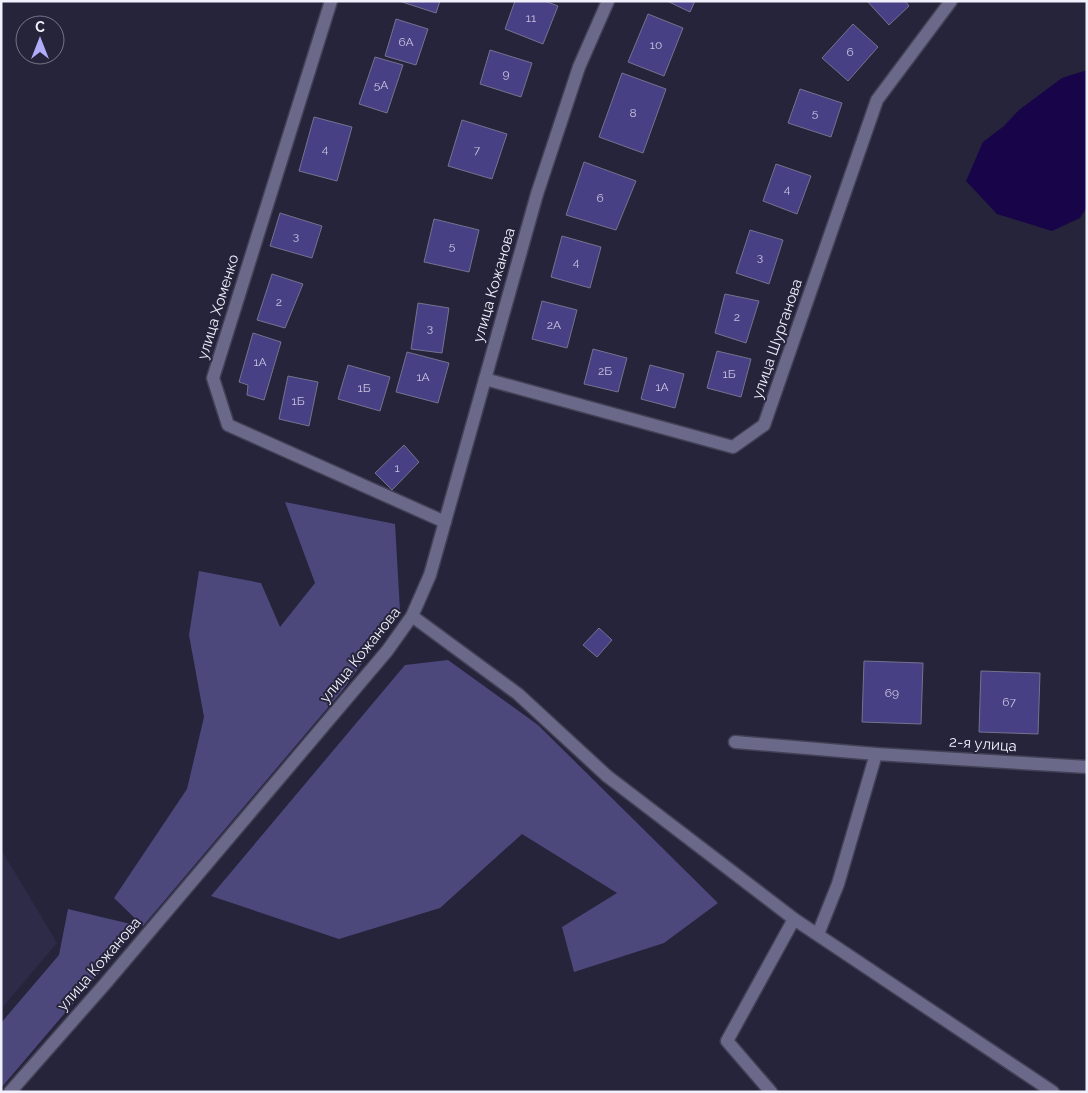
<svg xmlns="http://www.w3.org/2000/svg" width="1088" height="1093" viewBox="0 0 1088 1093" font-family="Raleway,sans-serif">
  <rect width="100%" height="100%" fill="#25243b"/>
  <path fill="#2d2b48" d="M1,849L57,943L1,1009Z"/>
  <g fill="#4c487c">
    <path d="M285,502L395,524L400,611L342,691L143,926L114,898L187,789L204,717L189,635L199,571L261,583L280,627L315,583Z"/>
    <path d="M448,660L538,725L718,903L664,943L574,972L562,927L617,893L522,834L440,908L339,939L211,896L405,665Z"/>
    <path d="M68,909L139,926L1,1088V1023L59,955Z"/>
  </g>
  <path fill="#180448" d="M1087,70V207L1080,218L1052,231L997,214L966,181L983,142L1004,126L1019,110L1062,78Z"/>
  <g fill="#484085" stroke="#73738e">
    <path d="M399,1H440L436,13Z"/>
    <path d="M515,1H545L558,6L543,44L505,29Z"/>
    <path d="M667,1H695L690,12Z"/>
    <path d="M867,1H905L909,6L889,25Z"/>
    <path d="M648,14L683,28L664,76L628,62Z"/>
    <path d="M396,19L428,29L416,65L385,56Z"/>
    <path d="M853,24L878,47L848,81L822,58Z"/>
    <path d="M490,50L532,63L521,97L480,84Z"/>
    <path d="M375,57L403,65L387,113L359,104Z"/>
    <path d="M622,73L666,89L643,153L599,137Z"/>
    <path d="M800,89L842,103L831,137L788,123Z"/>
    <path d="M314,117L352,127L337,181L299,171Z"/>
    <path d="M462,120L507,134L492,179L448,166Z"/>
    <path d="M584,162L636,181L616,230L566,215Z"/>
    <path d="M776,164L811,176L797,214L763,201Z"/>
    <path d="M280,213L322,226L312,258L270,246Z"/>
    <path d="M434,219L479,230L469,272L424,262Z"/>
    <path d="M750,230L783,240L769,284L736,273Z"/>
    <path d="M562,236L601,247L590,288L551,277Z"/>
    <path d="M272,274L303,284L285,328L257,320Z"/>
    <path d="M725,294L759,301L746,343L715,333Z"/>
    <path d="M542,301L577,310L567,348L532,339Z"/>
    <path d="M418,303L449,308L442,353L411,349Z"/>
    <path d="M253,333L281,342L264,400L247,395L248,385L239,382Z"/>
    <path d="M593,349L627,358L618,392L584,384Z"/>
    <path d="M717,351L751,359L741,397L707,388Z"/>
    <path d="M407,352L449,363L438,403L396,392Z"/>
    <path d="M348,365L390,377L380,411L338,399Z"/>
    <path d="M650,365L684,374L675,408L641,399Z"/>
    <path d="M288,376L318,382L309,426L279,419Z"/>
    <path d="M404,445L419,462L392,490L375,473Z"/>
    <path d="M599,628L612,640L597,657L583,645Z"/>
    <path d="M864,661L923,663L921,724L862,722Z"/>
    <path d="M981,671L1040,673L1038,734L979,732Z"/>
  </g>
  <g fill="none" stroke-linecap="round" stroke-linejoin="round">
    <g stroke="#424156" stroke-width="15">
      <g id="minor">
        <path d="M331,1L213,378L228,425L445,522"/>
        <path d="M485,379L733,447L764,425L877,100L951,1"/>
        <path d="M412,616L518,694L607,776L794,919L1053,1092"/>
        <path d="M735,742L876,754L1087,767"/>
        <path d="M818,934L838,884L876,754"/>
        <path d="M10,1092L105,984L387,651L412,616L430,575L537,194L579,67L608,1"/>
        <path d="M771,1092L727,1041L794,919"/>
      </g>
    </g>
    <use href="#minor" stroke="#6a6989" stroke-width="12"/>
  </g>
  <g text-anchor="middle" stroke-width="4" stroke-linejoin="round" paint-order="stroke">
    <g font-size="12" fill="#c7c5df">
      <text x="531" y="22">11</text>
      <text x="406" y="46">6А</text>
      <text x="656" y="49">10</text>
      <text x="850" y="56">6</text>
      <text x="506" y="78">9</text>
      <text x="381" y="89">5А</text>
      <text x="633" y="117">8</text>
      <text x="815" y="117">5</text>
      <text x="325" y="153">4</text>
      <text x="477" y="154">7</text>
      <text x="787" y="193">4</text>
      <text x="600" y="202">6</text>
      <text x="296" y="240">3</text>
      <text x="452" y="250">5</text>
      <text x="760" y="261">3</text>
      <text x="576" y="266">4</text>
      <text x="279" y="306">2</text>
      <text x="737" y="321">2</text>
      <text x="554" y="329">2А</text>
      <text x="430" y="332">3</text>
      <text x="260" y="366">1А</text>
      <text x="605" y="375">2Б</text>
      <text x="729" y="378">1Б</text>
      <text x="423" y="381">1А</text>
      <text x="662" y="391">1А</text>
      <text x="364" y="392">1Б</text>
      <text x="298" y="405">1Б</text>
      <text x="397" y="472">1</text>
      <text x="892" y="697">69</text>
      <text x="1009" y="706">67</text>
    </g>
    <g font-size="15" fill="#f1f1fd" stroke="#25243b">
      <text transform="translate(494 285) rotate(-74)" y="5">улица Кожанова</text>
      <text transform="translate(218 307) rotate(-73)" y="5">улица Хоменко</text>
      <text transform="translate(777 339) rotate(-71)" y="5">улица Шурганова</text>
      <text transform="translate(360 655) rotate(-51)" y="5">улица Кожанова</text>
      <text transform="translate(983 744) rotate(4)" y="5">2-я улица</text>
      <text transform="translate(99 964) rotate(-49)" y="5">улица Кожанова</text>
    </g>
  </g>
  <rect width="1088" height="1093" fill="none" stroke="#f1f1fd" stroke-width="5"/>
  <g transform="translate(40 40)"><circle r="24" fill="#25243b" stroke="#777689"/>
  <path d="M0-4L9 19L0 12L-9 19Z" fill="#b1adfa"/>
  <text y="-8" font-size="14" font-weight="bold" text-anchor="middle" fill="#f1f1fd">С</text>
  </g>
</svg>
